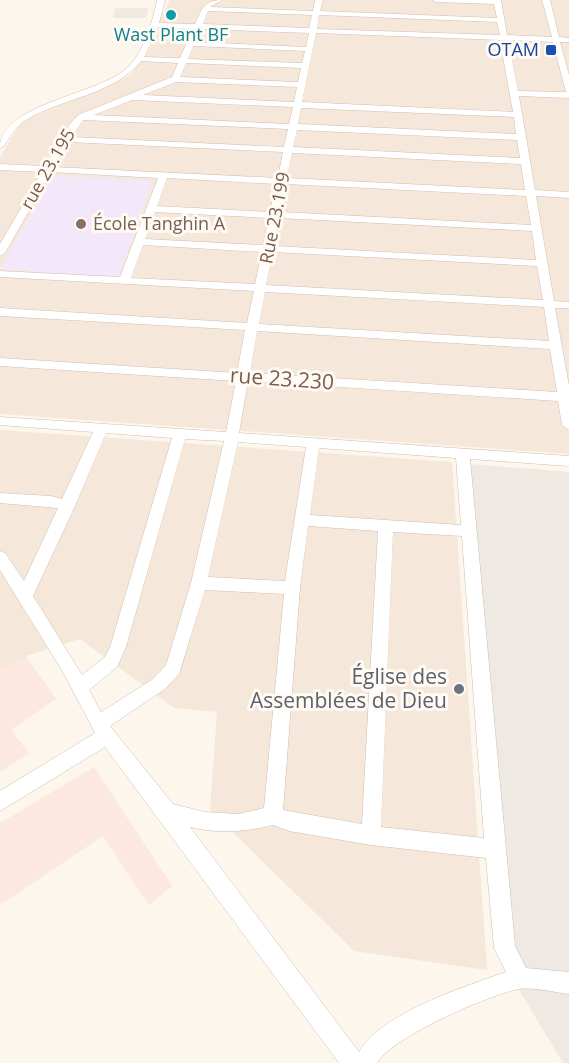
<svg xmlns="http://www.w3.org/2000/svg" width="569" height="1063" viewBox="0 0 569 1063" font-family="'Open Sans',sans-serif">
  <rect width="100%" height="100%" fill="#fdf6ec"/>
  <g fill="#f5e8da">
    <path d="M170,0H569V454L0,414V157L22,121L131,75Z"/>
    <path d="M0,430L452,462L487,970L354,951L210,810L217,712L174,708L80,639L26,656L0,670Z"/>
  </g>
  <g fill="#fde8e0">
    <path d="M26,656L56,699L11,730L29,753L0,772V670Z"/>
    <path d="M94,767L172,886L149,905L103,836L0,905V823Z"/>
  </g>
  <g fill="#efe9e4">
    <path d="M115,8H148L146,18H113Z"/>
    <path d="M469,464L569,472V1063H563L516,985Z"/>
  </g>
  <path fill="#f3e8fa" d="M52,176L153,180L118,278L0,269Z"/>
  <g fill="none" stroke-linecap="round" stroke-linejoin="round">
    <g stroke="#d1beb0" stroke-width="1">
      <path id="minor" d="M157,0H165L159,23L195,24C202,9 204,0 222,0L210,7L313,11L315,0H323L320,11L497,18L494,4L436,2L432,0H501L507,35L552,37L542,0H550L559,37L569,38V42H560L569,75V98L519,96L535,190L569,192V198L536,196L554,301L569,302V308H555L569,386V430L562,425L558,401L248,381L239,433L569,456V466L470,459L515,946L526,968L569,972V994C554,992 533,987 519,989C488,995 392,1037 377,1063H339L105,747L0,811V791L95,733L63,672L0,570V551L5,553L24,581L58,508L0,503V493L51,496L62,499L93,432L0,425V417L226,432L236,381L0,366V358L237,373L245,330L0,316V308L247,323L254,291L0,277V271L120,277L158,178L51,172L5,253L0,256V244L42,172L0,170V164L45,166L70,124L78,115L172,77L178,63L141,61C113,96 60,98 24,121C16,126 9,139 3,147L0,148C0,103 100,95 128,67C145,50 152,23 157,0ZM208,11L312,15L309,28L203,24ZM319,15L497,22L500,35L317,29ZM158,27L193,29L180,58L144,57ZM201,29L309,33L306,47L195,42ZM316,33L500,40L513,112L302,102ZM508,40L553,42L566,92L518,91ZM193,46L305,51L302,63L188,59ZM186,63L301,68L298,82L180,77ZM176,82L297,87L294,102L143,95ZM132,100L293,107L289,124L94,115ZM301,108L514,117L516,134L298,124ZM83,120L288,129L284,147L71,137ZM297,130L517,140L520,158L293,147ZM68,142L283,152L278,178L54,167ZM292,153L521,164L525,190L287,178ZM167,178L276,184L270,212L157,206ZM286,184L526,196L531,225L281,212ZM155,212L269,218L263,245L145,239ZM279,218L532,231L536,260L274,246ZM143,245L262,252L255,284L131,278ZM273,252L537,266L543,300L266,285ZM265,292L544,307L549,341L259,324ZM257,331L550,349L557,392L250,373ZM106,433L172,438L110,647L105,657L82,675L33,596L75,506ZM185,439L224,441L191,583L166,665L153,679L101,712L89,690L117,667L126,647ZM238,442L306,447L285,581L208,577ZM319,448L456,458L461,525L310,515ZM308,526L378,531L362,824L283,810L300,588ZM393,532L462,536L484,838L381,827ZM205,590L284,594L264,808L239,814L205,812L173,804L110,726L165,689L179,674ZM273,825L289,831L371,845L486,858L494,948L506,972C466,986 379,1014 359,1052L190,827C220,834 243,832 273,825Z"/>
    </g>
    <use href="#minor" fill="#fff" fill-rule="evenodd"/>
  </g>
  <circle fill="#0f9aa8" stroke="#fffaf3" stroke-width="2" cx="171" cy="15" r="6"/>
  <rect fill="#1a4fb4" stroke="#fffaf3" stroke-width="2" x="545" y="44" width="12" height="12" rx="3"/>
  <circle fill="#8d6e63" stroke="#fffaf3" stroke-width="2" cx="81" cy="224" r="6"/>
  <circle fill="#6b7280" stroke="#fffaf3" stroke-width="2" cx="459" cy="689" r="6"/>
  <g text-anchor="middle" stroke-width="6" stroke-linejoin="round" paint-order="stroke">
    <g font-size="18" fill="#0d838f" stroke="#fffaf3">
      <text x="171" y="41">Wast Plant BF</text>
    </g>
    <g font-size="18" fill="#164399" stroke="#fffaf3" text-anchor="end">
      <text x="539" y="56">OTAM</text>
    </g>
    <g font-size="18" fill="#7a5c4d" stroke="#fffaf3">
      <text transform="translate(48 169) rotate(-60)" y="6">rue 23.195</text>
      <text transform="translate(275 218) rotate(-79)" y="6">Rue 23.199</text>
    </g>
    <g font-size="18" fill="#785e54" stroke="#fffaf3" text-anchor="start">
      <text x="93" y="230">École Tanghin A</text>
    </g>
    <g font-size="21" fill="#7a5c4d" stroke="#fffaf3">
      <text transform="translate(282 379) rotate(4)" y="7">rue 23.230</text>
    </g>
    <g font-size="21" fill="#5b616d" stroke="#fffaf3" text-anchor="end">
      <text x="447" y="684">Église des<tspan x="447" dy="24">Assemblées de Dieu</tspan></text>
    </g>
  </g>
</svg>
